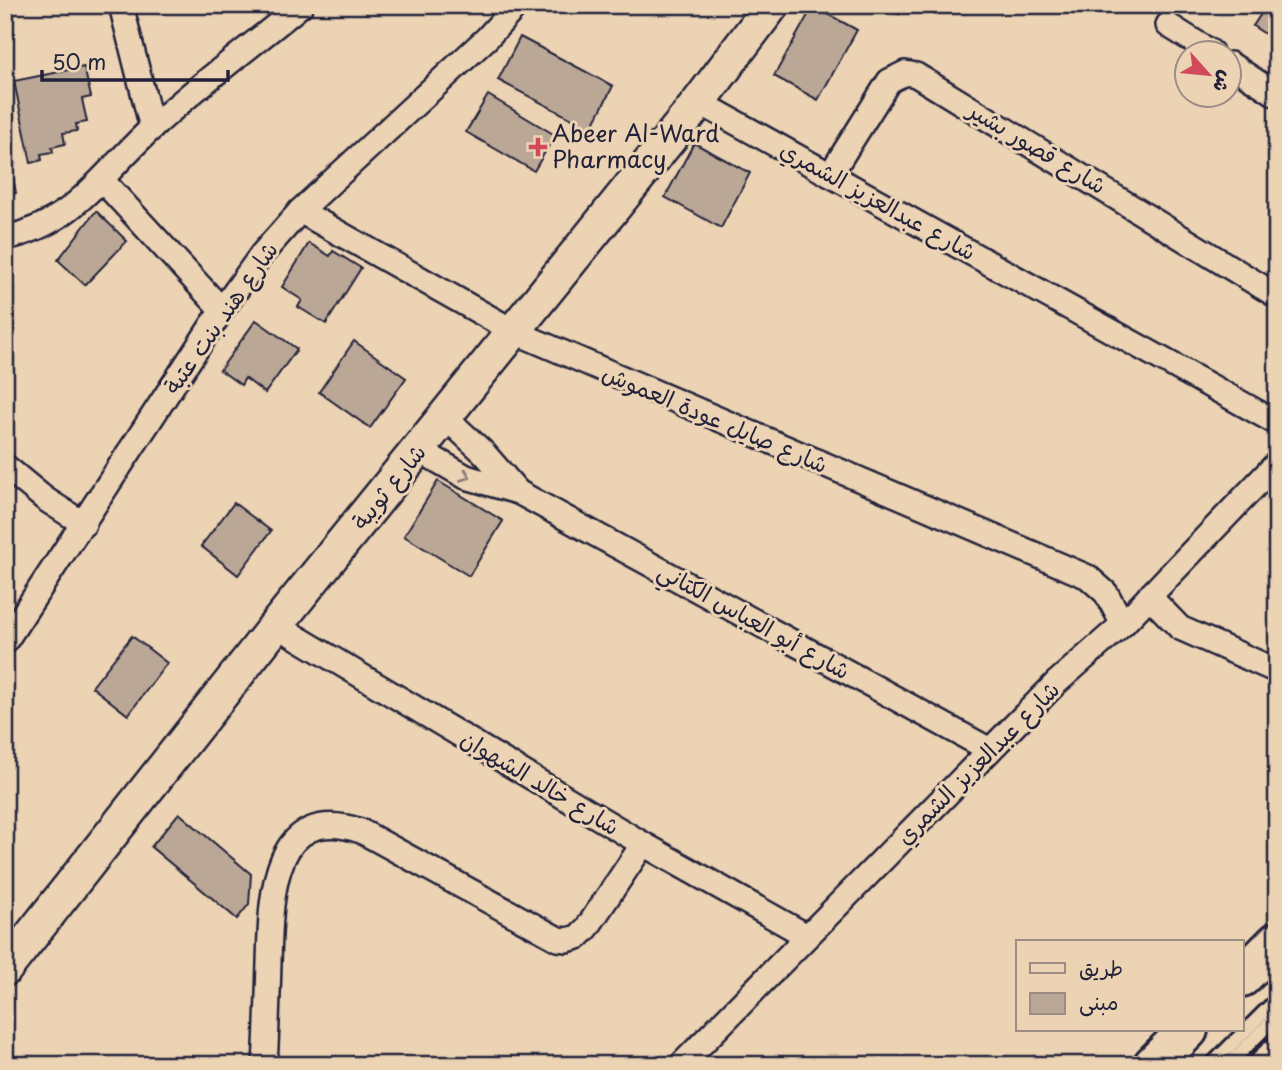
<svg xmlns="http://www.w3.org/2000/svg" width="1282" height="1070" viewBox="0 0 1282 1070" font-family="'Playpen Sans','Playpen Sans Arabic',sans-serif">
  <rect width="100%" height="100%" fill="#ecd3b4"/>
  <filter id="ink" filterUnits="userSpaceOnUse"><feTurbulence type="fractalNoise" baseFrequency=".0143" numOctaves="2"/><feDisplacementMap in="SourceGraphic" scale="14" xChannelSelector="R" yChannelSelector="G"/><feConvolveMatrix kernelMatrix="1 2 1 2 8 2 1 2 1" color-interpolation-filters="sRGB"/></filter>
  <g filter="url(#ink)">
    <g fill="#baa796" stroke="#22223b" stroke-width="2">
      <path d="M887,5H906L899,14Z"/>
      <path d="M1267,5H1277V42L1253,26Z"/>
      <path d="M813,6L857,30L818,100L774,76Z"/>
      <path d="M520,37L613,86L591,129L498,80Z"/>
      <path d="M84,67L91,97L82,99L87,122L76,124L77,131L63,133L65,144L52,147L53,152L41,154L42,160L31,163L14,81Z"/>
      <path d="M488,95L555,135L534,171L466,132Z"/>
      <path d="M9,134L15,165L5,167V135Z"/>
      <path d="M694,143L750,173L721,228L665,197Z"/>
      <path d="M11,166L16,193L5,196V167Z"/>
      <path d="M96,211L127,241L85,285L58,260Z"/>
      <path d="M309,243L330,256L333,251L361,268L326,324L298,307L302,300L282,287Z"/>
      <path d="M256,320L297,349L265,393L245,378L241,385L220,370Z"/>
      <path d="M354,341L406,378L370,428L319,392Z"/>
      <path d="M438,481L503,521L469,576L404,536Z"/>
      <path d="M234,503L271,531L238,575L201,546Z"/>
      <path d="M132,636L167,663L128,715L92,687Z"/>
      <path d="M179,813L251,874L249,904L237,919L151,847Z"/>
    </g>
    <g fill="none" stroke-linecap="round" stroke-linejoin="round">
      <g stroke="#22223b" stroke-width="18">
        <g id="lane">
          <path d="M1211,1065L1277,999"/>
          <path d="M1228,1065L1277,1016"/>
        </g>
      </g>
      <g stroke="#22223b" stroke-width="28">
        <g id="street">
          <path d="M121,5L152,128"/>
          <path d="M1168,25L1211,52"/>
          <path d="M1230,64L1277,95"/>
          <path d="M699,102L1277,423"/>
          <path d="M830,175L889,81L905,73L916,75L1277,296"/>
          <path d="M102,180L222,310"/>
          <path d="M300,211L515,332L1088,577L1106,593L1123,624"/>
          <path d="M5,238C76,223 102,173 152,128C199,84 252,46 301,5"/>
          <path d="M445,417L484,453L518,492"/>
          <path d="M419,450L466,477L518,492L990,750"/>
          <path d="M5,466L45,499L84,524"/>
          <path d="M1149,596L1180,628L1277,671"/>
          <path d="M276,625L643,844L807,936"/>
          <path d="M5,642L222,310L262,254L300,211L487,38L517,5"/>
          <path d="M265,1065C267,1031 268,997 269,963C271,903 269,801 361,831L558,939L567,940L578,937L587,928L643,844"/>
          <path d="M681,1065L1056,683L1123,624L1277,463"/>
        </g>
      </g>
      <g stroke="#22223b" stroke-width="38">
        <path id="secondary" d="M5,969L276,625L699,102L772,5"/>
      </g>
      <g stroke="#22223b" stroke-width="44">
        <g id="highway">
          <path d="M1242,977L1277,942"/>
          <path d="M1153,1065L1188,1030"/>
          <path d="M1270,1065L1277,1058"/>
        </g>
      </g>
      <use href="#lane" stroke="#ecd3b4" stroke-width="12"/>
      <use href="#street" stroke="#ecd3b4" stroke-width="23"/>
      <use href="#secondary" stroke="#ecd3b4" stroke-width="33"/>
      <use href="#highway" stroke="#ecd3b4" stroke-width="38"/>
    </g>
    <defs><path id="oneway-chevron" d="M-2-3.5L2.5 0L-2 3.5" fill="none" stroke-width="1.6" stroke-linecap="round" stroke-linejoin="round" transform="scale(1.75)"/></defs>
    <use stroke="#877a78" href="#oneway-chevron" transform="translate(466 476) rotate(23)"/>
  </g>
  <path fill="#d1495b" stroke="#ecd3b4" stroke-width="2.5" d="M534.5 136.5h7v7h7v7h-7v7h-7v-7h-7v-7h7z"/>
  <g text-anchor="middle" stroke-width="6" stroke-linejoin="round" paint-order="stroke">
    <g font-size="23" fill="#22223b" stroke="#ecd3b4" text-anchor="start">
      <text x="552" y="142">Abeer Al-Ward<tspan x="552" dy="26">Pharmacy</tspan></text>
    </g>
    <g font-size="23" fill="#22223b" stroke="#ecd3b4">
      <text transform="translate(1037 148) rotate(31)" y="8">شارع قصور بشير</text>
      <text transform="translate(878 201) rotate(29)" y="8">شارع عبدالعزيز الشمري</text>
      <text transform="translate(221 318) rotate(-55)" y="8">شارع هند بنت عتبة</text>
      <text transform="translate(715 419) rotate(23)" y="8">شارع صايل عودة العموش</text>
      <text transform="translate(389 487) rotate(-51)" y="8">شارع ثويبة</text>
      <text transform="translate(754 621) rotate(29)" y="8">شارع أبو العباس الكتاني</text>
      <text transform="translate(978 763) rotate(-45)" y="8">شارع عبدالعزيز الشمري</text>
      <text transform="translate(540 783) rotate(31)" y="8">شارع خالد الشهوان</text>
    </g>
  </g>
  <rect width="1282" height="1070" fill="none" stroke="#ecd3b4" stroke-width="28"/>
  <rect x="14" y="14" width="1254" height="1042" fill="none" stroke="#22223b" stroke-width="2.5" filter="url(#ink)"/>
  <rect x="1016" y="940" width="228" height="91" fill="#ecd3b4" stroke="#9b8c84" stroke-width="2"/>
  <rect x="1030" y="963" width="35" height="10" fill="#ecd3b4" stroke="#9b8c84" stroke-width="2"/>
  <text x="1079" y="976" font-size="21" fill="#22223b">طريق</text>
  <rect x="1030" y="993" width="35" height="21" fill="#baa796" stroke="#9b8c84" stroke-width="2"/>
  <text x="1079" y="1010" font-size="21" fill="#22223b">مبنى</text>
  <g transform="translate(1208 74) rotate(117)"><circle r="33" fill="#ecd3b4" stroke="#9b8c84" stroke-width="2"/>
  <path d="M0-5L12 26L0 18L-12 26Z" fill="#d1495b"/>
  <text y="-10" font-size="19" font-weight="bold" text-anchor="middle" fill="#22223b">ش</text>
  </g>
  <path d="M42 70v10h186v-10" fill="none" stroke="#22223b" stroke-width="3.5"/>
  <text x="52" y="70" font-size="21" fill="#22223b" stroke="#ecd3b4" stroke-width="5" paint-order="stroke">50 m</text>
</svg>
